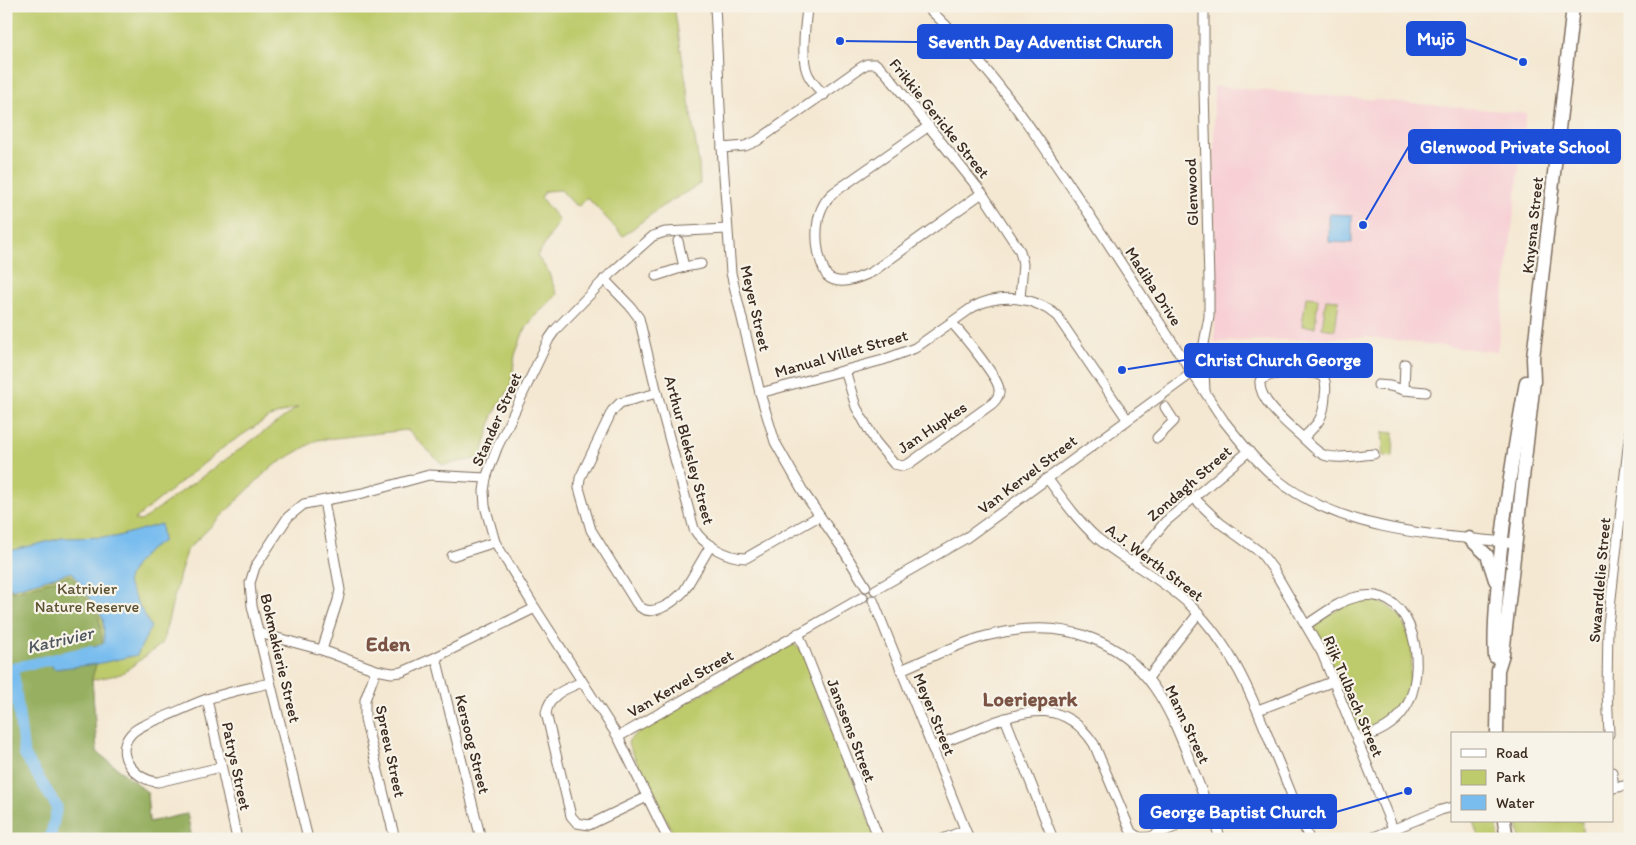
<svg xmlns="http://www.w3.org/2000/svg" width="1636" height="845" viewBox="0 0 1636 845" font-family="Itim,sans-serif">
  <rect width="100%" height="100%" fill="#f7f3e8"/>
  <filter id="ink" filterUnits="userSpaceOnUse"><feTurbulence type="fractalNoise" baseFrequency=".02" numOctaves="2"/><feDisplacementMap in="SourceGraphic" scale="10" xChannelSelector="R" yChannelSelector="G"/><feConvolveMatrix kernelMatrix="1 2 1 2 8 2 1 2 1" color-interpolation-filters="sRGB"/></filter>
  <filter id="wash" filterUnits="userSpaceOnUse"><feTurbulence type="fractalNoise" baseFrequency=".0096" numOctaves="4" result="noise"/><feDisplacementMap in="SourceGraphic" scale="20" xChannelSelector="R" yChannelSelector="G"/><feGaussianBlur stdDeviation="1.12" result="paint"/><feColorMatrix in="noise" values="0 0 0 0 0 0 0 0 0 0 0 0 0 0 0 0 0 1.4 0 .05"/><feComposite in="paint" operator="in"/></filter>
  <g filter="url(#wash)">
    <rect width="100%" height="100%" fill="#f4e8d2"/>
    <path fill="#f7cfd4" d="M1214,86L1526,113L1497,352L1366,337L1215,342Z"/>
    <g fill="#becb6c" stroke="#7c7a45" fill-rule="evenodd">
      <path d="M6,6H674L699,164L700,184L661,207L623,236L587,197L580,206L574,204L561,190L545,191L541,198L559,220C551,232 546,245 537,256L548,271L557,295L533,318L523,333L515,355L511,386L493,415L481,458L443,465L407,430L317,440L270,468L186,551L162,644L121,674L92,680L97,752L147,792L149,822L187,814L192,839H6ZM298,407L141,521L134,520L224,447L268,418Z"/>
      <path d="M1306,297L1318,298L1315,327L1302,326Z"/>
      <path d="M1326,299L1339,300L1335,330L1322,328Z"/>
      <path d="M1383,432L1394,433L1393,457L1382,456Z"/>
      <path d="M1372,599L1385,604L1400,616L1412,642V657L1408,692L1402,708L1391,721L1366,733H1362L1356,728L1329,659L1315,631V627L1321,620L1350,602Z"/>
      <path d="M790,644H793L801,649L876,839H676L628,744L629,740L641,729Z"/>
      <path d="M1473,821H1496L1499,839H1479Z"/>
      <path d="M1517,821H1582L1584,839H1520Z"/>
    </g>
    <path fill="#96af60" stroke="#686c3f" d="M71,575L99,617L102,642L92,679L97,752L147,792L149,822L187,814L192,839H6V588L14,592Z"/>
    <g fill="#79bdef" stroke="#5a7486">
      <path d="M1329,214L1352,215V243L1329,242Z"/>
      <path d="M161,524L163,541C146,551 132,564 127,583L151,627L137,655L97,664L54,669L46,658L72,656L104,643L103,619L72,572L13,589L6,586V552L62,538L115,537Z"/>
    </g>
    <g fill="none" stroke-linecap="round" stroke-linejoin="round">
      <path stroke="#79bdef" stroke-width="11" d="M50,839L57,807L24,754L13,668L90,651"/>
    </g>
  </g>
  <g filter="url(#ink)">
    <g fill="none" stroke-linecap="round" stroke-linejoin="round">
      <g stroke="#7c6c5d" stroke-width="11">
        <g id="minor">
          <path d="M715,6L722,148L731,273L760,393L775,442L804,493L842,548L866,587"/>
          <path d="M926,6C989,64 1036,134 1083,205C1130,276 1176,349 1224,421C1243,445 1262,469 1287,487C1354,533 1438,535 1515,543"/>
          <path d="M807,9C805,25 801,57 807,72C810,81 818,88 824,95"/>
          <path d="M929,126L833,193C811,212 814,252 827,276C839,287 859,278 872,272L982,193"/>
          <path d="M722,148L745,146L757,141L860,68L867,64H876L886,73L982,193L1020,251L1023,264L1020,298"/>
          <path d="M678,241L684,267"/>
          <path d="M656,276L684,267L701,264"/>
          <path d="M604,279L630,306L639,318L657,393L694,529C703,545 728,558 746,558L819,516"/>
          <path d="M1203,352L1205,391"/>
          <path d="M845,370L856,407L875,441L894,464L903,466L910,463L993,403C997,399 1000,395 999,389C998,377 962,334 952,323"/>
          <path d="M1378,385L1390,386L1404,390L1405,364"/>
          <path d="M1404,390L1426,392"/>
          <path d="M657,393L620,403L612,411L580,478L579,488L591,530L637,604C650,620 673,603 684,591L711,545"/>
          <path d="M760,393L883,360L915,348L973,307C1000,293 1034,296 1057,316L1127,419"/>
          <path d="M1157,438L1174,421L1165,407"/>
          <path d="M1303,438C1318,424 1324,418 1325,396C1326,390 1327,383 1323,377C1312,369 1269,371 1260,381C1258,401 1289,425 1303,438C1309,443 1316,452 1324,455C1336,460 1360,455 1374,454"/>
          <path d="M1047,478C1062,498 1077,520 1096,537C1126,562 1163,579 1191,606C1232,646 1252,695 1272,747C1285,777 1297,808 1309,839"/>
          <path d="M1193,497L1220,523L1260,552L1273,569L1322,653L1393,829"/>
          <path d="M452,556L495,542"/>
          <path d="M1132,563L1165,522L1249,451"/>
          <path d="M875,590L966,538L1192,373L1203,349L1209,317V282L1204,90V6"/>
          <path d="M873,600L969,839"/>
          <path d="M1306,625C1322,615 1339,601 1357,597C1417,583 1429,674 1404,710C1393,727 1375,733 1357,741"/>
          <path d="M259,633L322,650L376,670L392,673L402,672L436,657L535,608"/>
          <path d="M798,633L879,839"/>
          <path d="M322,650L338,600L340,590L324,501"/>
          <path d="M436,657L481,839"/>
          <path d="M376,670L365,700V719L395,839"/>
          <path d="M901,670C929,658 957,644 986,636C1021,627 1057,625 1091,638C1148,659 1169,707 1190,761C1200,787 1210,813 1221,839"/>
          <path d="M1148,678L1198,614"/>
          <path d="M582,682C566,689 550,693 546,713L571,816L577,823L589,825L647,797"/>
          <path d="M207,699L237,839"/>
          <path d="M1258,710L1334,681"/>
          <path d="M1005,718L1053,839"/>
          <path d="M1609,734L1607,690L1608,625L1630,430"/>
          <path d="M618,737L863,597"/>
          <path d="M932,747C950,740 968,733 986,725C1029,708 1065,700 1094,744L1131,832C1137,838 1142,838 1150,837L1210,813"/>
          <path d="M221,767L158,782C137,781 112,755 131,734C138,726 154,721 164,717C179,711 193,704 207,699C227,692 249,688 270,683"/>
          <path d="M1612,772L1614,788"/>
          <path d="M1612,788L1630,785"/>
          <path d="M308,839L252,606L250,583L255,567L288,517L304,504L363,493L429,475L486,478"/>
          <path d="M668,839L618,737L535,608L495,542L485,506L484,491L486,478L497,448L549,339L556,329L610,274L653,236L665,232L727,229"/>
          <path d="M943,839L965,830"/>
          <path d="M1369,839L1441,810L1452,807"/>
        </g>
      </g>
      <g stroke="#7c6c5d" stroke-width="15">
        <g id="highway">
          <path d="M1469,538L1487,555L1495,580"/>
          <path d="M1495,657C1493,632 1496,606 1498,580C1503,514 1514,448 1526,382"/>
          <path d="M1497,734L1498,670L1503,654L1534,381L1533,358L1573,6"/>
          <path d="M1504,821L1507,839"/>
        </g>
      </g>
      <use href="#minor" stroke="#fff" stroke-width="9"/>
      <use href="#highway" stroke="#fff" stroke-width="12"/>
    </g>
  </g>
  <g text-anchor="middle" stroke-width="4.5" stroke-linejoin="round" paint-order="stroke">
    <g font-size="16" fill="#3b2a1e" stroke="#f7f3e8">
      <text transform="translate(940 118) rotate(51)" y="6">Frikkie Gericke Street</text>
      <text transform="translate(1191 192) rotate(-92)" y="6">Glenwood</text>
      <text transform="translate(1532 225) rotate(-84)" y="6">Knysna Street</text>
      <text transform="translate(1154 286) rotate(57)" y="6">Madiba Drive</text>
      <text transform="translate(756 308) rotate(77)" y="6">Meyer Street</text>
      <text transform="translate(841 353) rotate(-16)" y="6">Manual Villet Street</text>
      <text transform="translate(496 419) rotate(-66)" y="6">Stander Street</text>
      <text transform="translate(932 427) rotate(-34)" y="6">Jan Hupkes</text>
      <text transform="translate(690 450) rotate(75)" y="6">Arthur Bleksley Street</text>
      <text transform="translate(1027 474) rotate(-37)" y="6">Van Kervel Street</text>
      <text transform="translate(1189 483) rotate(-41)" y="6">Zondagh Street</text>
      <text transform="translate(1155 562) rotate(37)" y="6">A.J. Werth Street</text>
      <text transform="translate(1599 580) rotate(-85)" y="6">Swaardlelie Street</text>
      <text transform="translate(281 658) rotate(77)" y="6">Bokmakierie Street</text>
      <text transform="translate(680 683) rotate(-30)" y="6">Van Kervel Street</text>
      <text transform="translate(1354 696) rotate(67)" y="6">Rijk Tulbach Street</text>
      <text transform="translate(935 714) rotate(68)" y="6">Meyer Street</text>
      <text transform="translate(1188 724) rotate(65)" y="6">Mann Street</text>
      <text transform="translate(852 730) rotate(69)" y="6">Janssens Street</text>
      <text transform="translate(473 744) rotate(76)" y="6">Kersoog Street</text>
      <text transform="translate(391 751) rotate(78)" y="6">Spreeu Street</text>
      <text transform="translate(237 766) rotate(78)" y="6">Patrys Street</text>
    </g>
    <g font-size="16" fill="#5c5232" stroke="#f7f3e8">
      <text x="87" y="594">Katrivier<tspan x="87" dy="18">Nature Reserve</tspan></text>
    </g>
    <g font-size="18" font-style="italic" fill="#4e565d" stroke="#f7f3e8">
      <text transform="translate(60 640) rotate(-13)" y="6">Katrivier</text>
    </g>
    <g font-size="21" font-weight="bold" fill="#7a5344" stroke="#f7f3e8">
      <text x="388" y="651">Eden</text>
      <text x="1030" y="706">Loeriepark</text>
    </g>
  </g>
  <path fill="none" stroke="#1d4ed8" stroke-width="2" d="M1523 62L1465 39M840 41L918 42M1363 225L1409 146M1122 370L1185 360M1408 791L1336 812"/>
  <g fill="#1d4ed8" stroke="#f7f3e8" stroke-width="2">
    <circle cx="1523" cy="62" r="5"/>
    <circle cx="840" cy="41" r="5"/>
    <circle cx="1363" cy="225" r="5"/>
    <circle cx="1122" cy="370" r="5"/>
    <circle cx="1408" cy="791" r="5"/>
  </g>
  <g fill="#1d4ed8" stroke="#1d4ed8" stroke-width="2">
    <rect x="1407" y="22" width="58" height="33" rx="5"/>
    <rect x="918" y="25" width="254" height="33" rx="5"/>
    <rect x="1409" y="130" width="211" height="33" rx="5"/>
    <rect x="1185" y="344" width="187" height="33" rx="5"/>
    <rect x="1140" y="795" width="196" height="33" rx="5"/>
  </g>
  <g font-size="18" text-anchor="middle" font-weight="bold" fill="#fff">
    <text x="1436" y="45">Mujō</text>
    <text x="1045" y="48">Seventh Day Adventist Church</text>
    <text x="1515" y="153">Glenwood Private School</text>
    <text x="1278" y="366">Christ Church George</text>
    <text x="1238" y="818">George Baptist Church</text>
  </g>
  <rect width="1636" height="845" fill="none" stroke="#f7f3e8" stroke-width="25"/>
  <rect x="1451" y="732" width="162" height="90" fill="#f7f3e8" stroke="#aca397"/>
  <rect x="1461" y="749" width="25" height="8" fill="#ffffff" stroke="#aca397"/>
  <text x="1496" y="758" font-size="15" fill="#3b2a1e">Road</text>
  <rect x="1461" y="770" width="25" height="15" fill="#becb6c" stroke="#aca397"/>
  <text x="1496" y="782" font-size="15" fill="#3b2a1e">Park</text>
  <rect x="1461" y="795" width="25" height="15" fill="#79bdef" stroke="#aca397"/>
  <text x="1496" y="808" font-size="15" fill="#3b2a1e">Water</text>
</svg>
